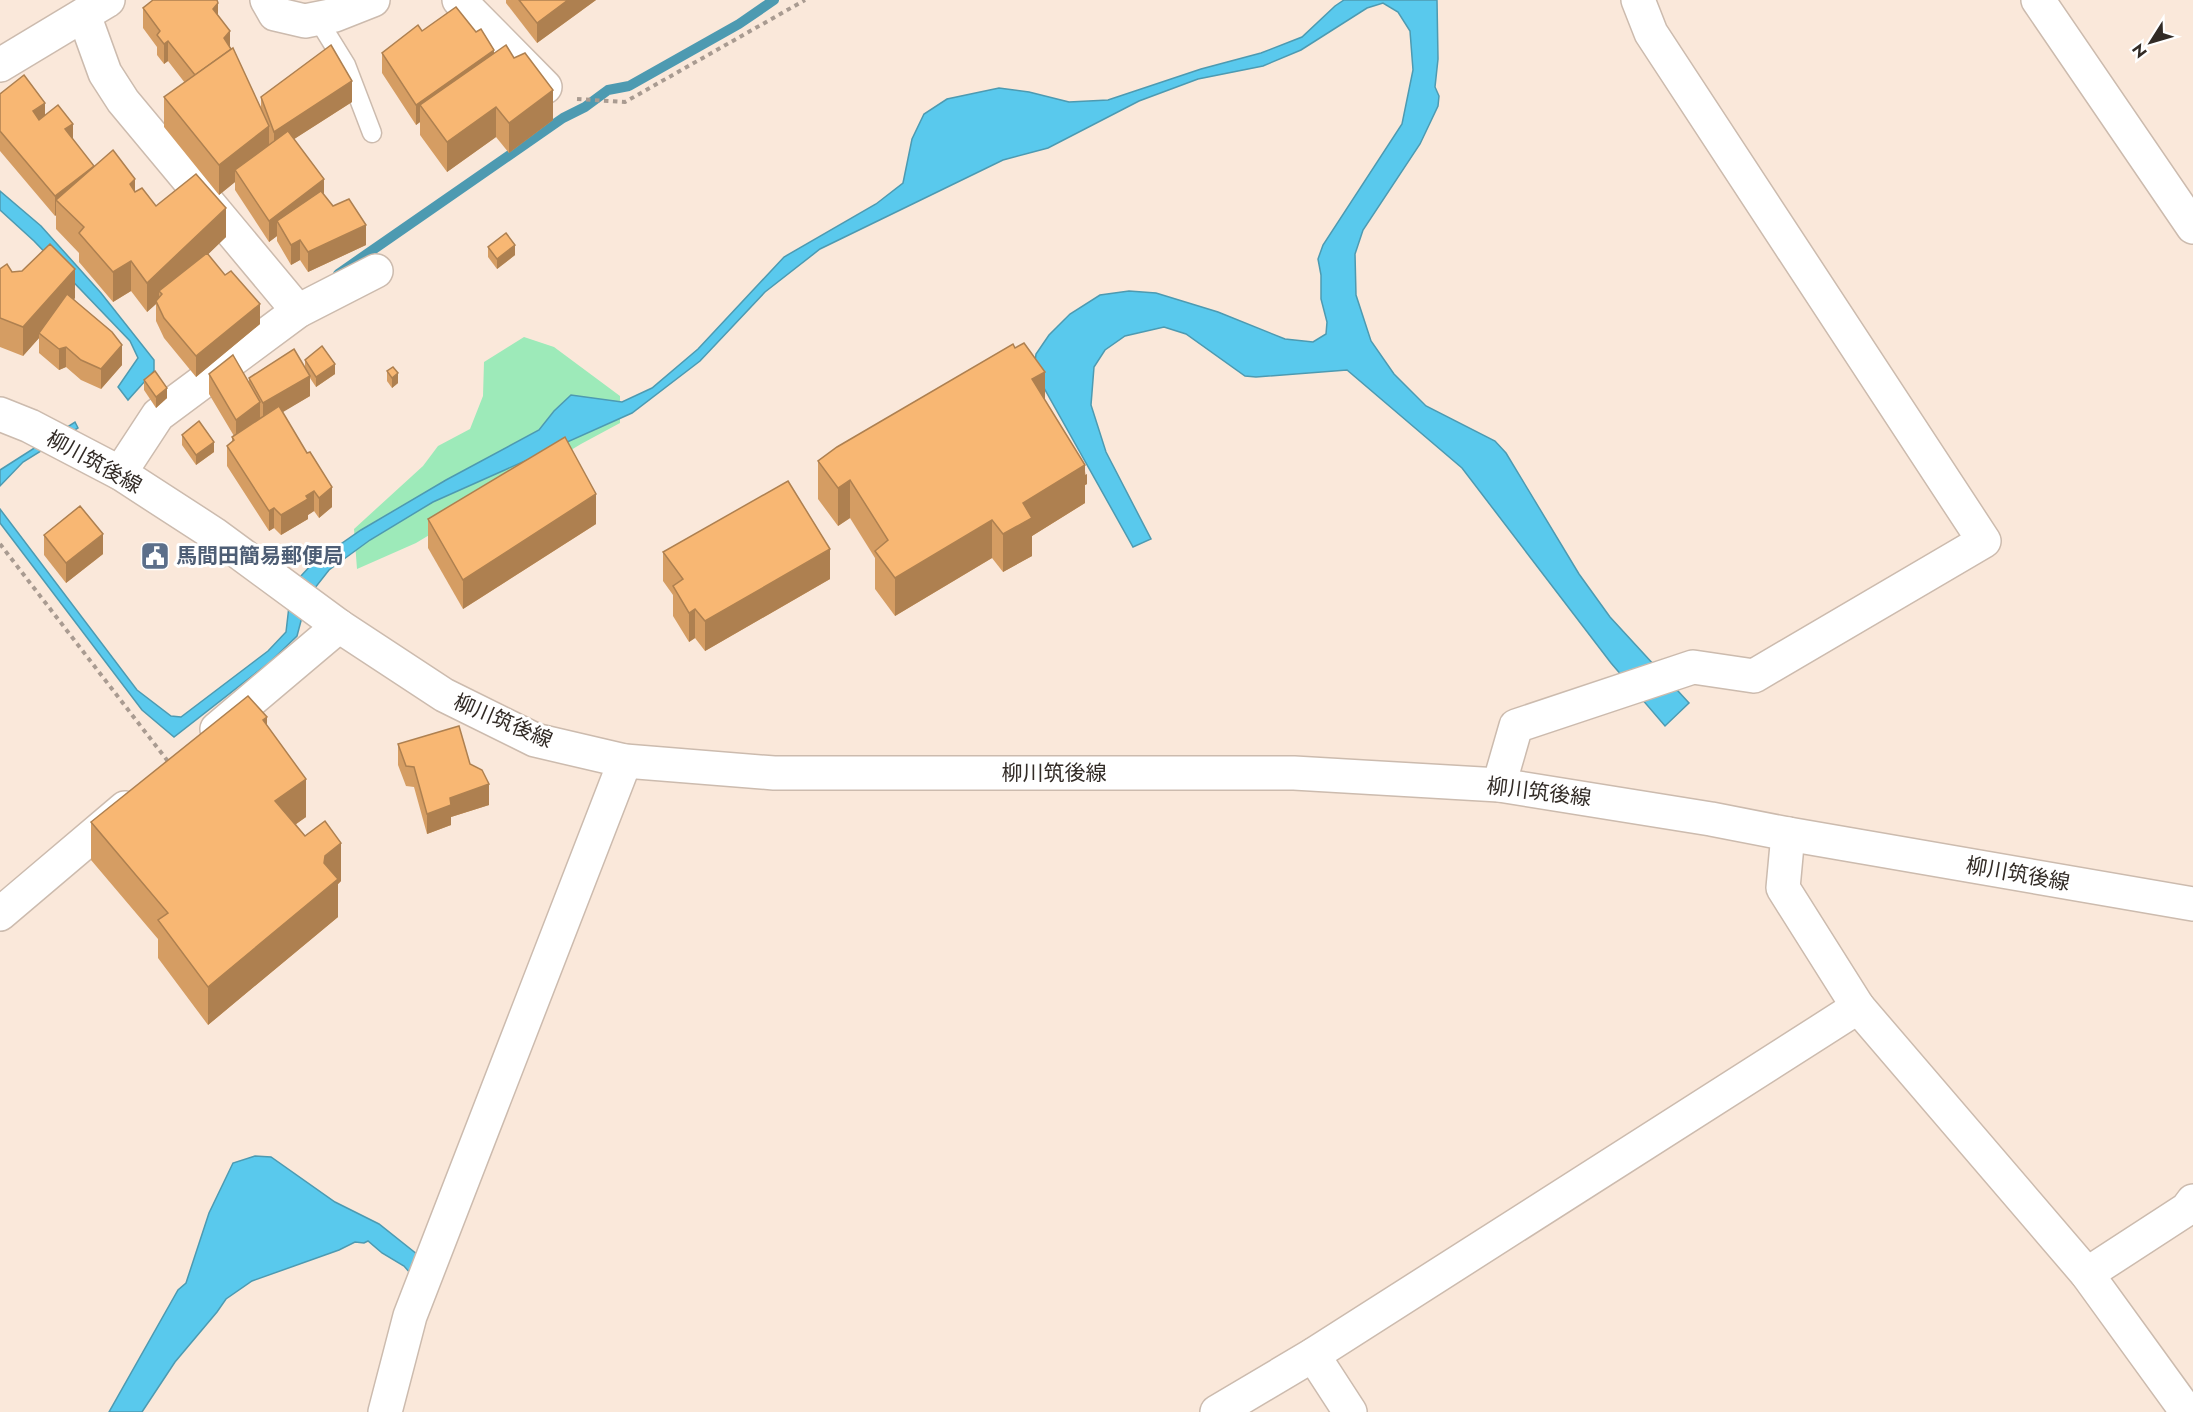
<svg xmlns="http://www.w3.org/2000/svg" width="2193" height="1412" viewBox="0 0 2193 1412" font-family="Jost,'Noto Sans JP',sans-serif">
  <rect width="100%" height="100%" fill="#fae8da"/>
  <path fill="#9deab9" d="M524,337L554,347L620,396V423L581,444L416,543L357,569L354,529L423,466L438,446L470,429L483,396L484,362Z"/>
  <g fill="#59c9ed" stroke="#4d9ab1" stroke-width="1.5">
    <path d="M1344,0H1437L1438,59L1435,87L1439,96L1438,106L1420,144L1363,230L1355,254L1356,295L1371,341L1394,374L1426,406L1495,441L1506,453L1579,574L1610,617L1689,703L1665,726L1611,663L1462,468L1347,370L1256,377L1245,376L1186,334L1164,327L1125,336L1105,350L1094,367L1091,405L1106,452L1151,539L1133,547L1034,370L1036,354L1049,335L1070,314L1100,295L1129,291L1156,293L1218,312L1285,339L1313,342L1326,334L1327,322L1321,299V275L1318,259L1323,245L1402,124L1413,70L1410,31L1398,12L1383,3L1367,8L1301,50L1263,66L1198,79L1139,101L1048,148L1003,160L820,249L765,292L700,361L632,413L433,502L370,540L329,570L307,598L297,636L270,662L174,737L142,710L0,523V509L137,690L171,716L181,717L268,651L286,632L289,606L287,591L312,564L361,530L446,480L539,430L554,411L571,395L622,402L652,388L698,349L784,257L876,204L903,183L912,139L924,114L947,99L999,88L1029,92L1069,102L1108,100L1201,69L1261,53L1302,37L1335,6Z"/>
    <path d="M0,191L41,226L101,293L154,360V371L128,400L118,387L138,358L130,341L34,241L0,210Z"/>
    <path d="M75,422L78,428L23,462L0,486V470Z"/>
    <path d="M255,1156L271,1157L335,1202L379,1224L418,1255L411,1274L404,1266L382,1253L368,1241L364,1243L355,1242L339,1250L252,1281L226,1299L217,1312L175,1362L142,1412H109L178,1290L186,1283L209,1213L233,1163Z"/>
  </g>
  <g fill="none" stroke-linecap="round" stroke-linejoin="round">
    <path stroke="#4d9ab1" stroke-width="10" d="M338,274L563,118L585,107L608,90L629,86L739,24L774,0"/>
    <g stroke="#ccbbae" stroke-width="21">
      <path id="lane" d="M317,18L346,65L372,133"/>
    </g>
    <g stroke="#ccbbae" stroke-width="36">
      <g id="street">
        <path d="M267,0L275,14L305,21L335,15L373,0"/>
        <path d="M459,0L545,87"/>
        <path d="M2038,0L2193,227"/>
        <path d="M84,15L105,73L123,101L298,311"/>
        <path d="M0,65L108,0"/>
        <path d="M120,473L158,415L298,311L376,271"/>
        <path d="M217,729L339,626"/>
        <path d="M1499,785L1516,726L1693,667L1754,676L1984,541L1651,33L1638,0"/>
        <path d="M1788,834L1783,888L1858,1007L2087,1274L2187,1412"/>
        <path d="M0,914L125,808"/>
        <path d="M2087,1274L2187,1209L2193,1201"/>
        <path d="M1313,1355L1350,1412"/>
        <path d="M385,1412L410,1316L625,761"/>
        <path d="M1217,1412L1313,1355L1858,1007"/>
      </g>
    </g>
    <g stroke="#ccbbae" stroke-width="36">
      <path id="secondary" d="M0,414L30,426L120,473L214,534L339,626L444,695L535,740L625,761L774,773H1294L1499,785L1711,819L1788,834L2193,904"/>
    </g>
    <g stroke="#a99b91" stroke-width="4" stroke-dasharray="4.5 4.5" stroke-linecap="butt">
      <path d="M577,99L625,102L805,0"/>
      <path d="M0,544L170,764"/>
    </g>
    <use href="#lane" stroke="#fff" stroke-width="18"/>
    <use href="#street" stroke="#fff" stroke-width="33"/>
    <use href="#secondary" stroke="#fff" stroke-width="33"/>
  </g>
  <g fill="#d59d63">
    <path d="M506,0H596L537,43L506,3Z"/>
    <path d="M143,8L218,16L230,47L261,108V97L352,102L294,139L324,195L366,245L308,272L300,260L291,265L277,241V236L269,242L235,190V182L219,195L164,127V97L185,83L168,61L164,64L157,55V47L143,28Z"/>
    <path d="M422,31L494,53L553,120L509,153L496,137L447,172L420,135V122L416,125L382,73V53Z"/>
    <path d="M0,94L45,115L73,139L94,167L135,192L156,206L226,237L208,254L260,324L196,377L164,338L156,321V304L147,312L131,291L113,302L79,262V253L56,229V215L55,216L0,151Z"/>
    <path d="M488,247L515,255L497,269L488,257Z"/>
    <path d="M0,269L12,272L75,298L74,299L122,365L101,389L81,380L66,367L59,370L39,353V338L23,356L0,347Z"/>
    <path d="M305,360L335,374L316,387L310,378V396L282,412L332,507L319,518L314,511L308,515V519L281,535L274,528L269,531L227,466V446L232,442V437L234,436L209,394V374L249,383V378L305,367Z"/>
    <path d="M387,371L398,383L392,388L387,381Z"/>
    <path d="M144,380L167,398L156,408L144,390Z"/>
    <path d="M1045,401L1085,471L1087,484L1085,485V503L1032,536V556L1003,572L992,558L895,616L875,589V558L850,518L838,526L818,499V461Z"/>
    <path d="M182,435L214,452L196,465L182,445Z"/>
    <path d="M428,519L596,524L463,609L428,548Z"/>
    <path d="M44,535L103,554L66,583L44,555Z"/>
    <path d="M663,552L830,579L705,651L695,638L689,642L673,616V595L663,581Z"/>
    <path d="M267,725L306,817L296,824L341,881L338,884V917L208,1025L158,958V939L91,860V822Z"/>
    <path d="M398,744L470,764L489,805L451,817V825L427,834L414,787L406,786L398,765Z"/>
  </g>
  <g fill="#ae8050">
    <path d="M568,0H596L537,43V23Z"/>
    <path d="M218,3V23L213,9Z"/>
    <path d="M230,31V51L224,38Z"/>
    <path d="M168,41V61L164,64V44Z"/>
    <path d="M494,50V71L420,105V122L416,125V105Z"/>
    <path d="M352,81V102L274,152V132Z"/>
    <path d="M553,90V120L509,153V123Z"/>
    <path d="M45,103V123L33,132V111Z"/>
    <path d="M496,107V137L447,172V142Z"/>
    <path d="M73,124V144L65,129Z"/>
    <path d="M269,126V156L235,170V182L219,195V165Z"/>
    <path d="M94,166V186L56,200V215L55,216V196Z"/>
    <path d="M135,179V208L130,184Z"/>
    <path d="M324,179V199L277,221V236L269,242V221Z"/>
    <path d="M226,208V237L162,299V294L159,291V301H156V304L147,312V283Z"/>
    <path d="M366,225V245L308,272V252Z"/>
    <path d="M300,240V260L291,265V245Z"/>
    <path d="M515,245V255L497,269V259Z"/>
    <path d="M131,261V291L113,302V272Z"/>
    <path d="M75,269V298L42,335L39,333V338L23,356V327Z"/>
    <path d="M260,304V324L196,377V356Z"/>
    <path d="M122,345V365L101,389V369Z"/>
    <path d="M66,347V367L59,370V349Z"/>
    <path d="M335,364V374L316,387V377Z"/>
    <path d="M1045,372V410L1032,379Z"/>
    <path d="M398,373V383L392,388V378Z"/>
    <path d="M310,376V396L263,424V403Z"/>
    <path d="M167,388V398L156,408V397Z"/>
    <path d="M260,402V423L236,440V420Z"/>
    <path d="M214,442V452L196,465V455Z"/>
    <path d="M1085,465V475L1087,474V484L1085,485V503L1032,536V556L1003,572V534L1023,503Z"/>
    <path d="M850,480V518L838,526V488Z"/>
    <path d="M332,487V507L319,518V498Z"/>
    <path d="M314,491V511L308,515V519L281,535V515L306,496Z"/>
    <path d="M596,494V524L463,609V580Z"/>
    <path d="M274,508V528L269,531V511Z"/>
    <path d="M992,520V558L895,616V578Z"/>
    <path d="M103,534V554L66,583V563Z"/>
    <path d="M830,549V579L705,651V621Z"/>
    <path d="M695,609V638L689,642V613Z"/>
    <path d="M267,717V755L263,720Z"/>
    <path d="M306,779V817L275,839V801Z"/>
    <path d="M489,784V805L451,817V825L427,834V814L450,798Z"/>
    <path d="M341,843V881L338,884V917L208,1025V987L324,863L325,856Z"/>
  </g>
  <g fill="#f8b773" stroke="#ae8050" stroke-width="1.5">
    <path d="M153,0H217L218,3L213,9L230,31L224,38L231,49L195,75L168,41L164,44L157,35L160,31L143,8Z"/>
    <path d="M519,0H568L537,23Z"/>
    <path d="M456,7L476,32L481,29L494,50L416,105L382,53L418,25L422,31Z"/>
    <path d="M331,45L352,81L274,132L261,97Z"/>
    <path d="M506,45L514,58L525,53L553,90L509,123L496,107L447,142L420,105Z"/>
    <path d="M233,48L269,126L219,165L164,97Z"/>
    <path d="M24,75L45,103L33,111L39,120L58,105L73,124L65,129L94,166L55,196L0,131V94Z"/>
    <path d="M288,131L324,179L269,221L235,170Z"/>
    <path d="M113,150L135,179L130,184L135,192L142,188L156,206L196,174L226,208L147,283L131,261L113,272L79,233L84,227L56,200Z"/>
    <path d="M321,191L333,206L349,199L366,225L308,252L300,240L291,245L277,221Z"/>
    <path d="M506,233L515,245L497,259L488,247Z"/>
    <path d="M50,244L75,269L23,327L0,318V269L7,264L12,272L22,271Z"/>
    <path d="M207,253L225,275L231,271L260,304L196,356L164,318L156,301L162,294L159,291Z"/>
    <path d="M67,294L112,332L122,345L101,369L81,360L66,347L59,349L39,333Z"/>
    <path d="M1024,343L1045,372L1032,379L1085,465L1023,503L1032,518L1003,534L992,520L895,578L875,551L888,540L850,480L838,488L818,461L837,447L1013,344L1015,348Z"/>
    <path d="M322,346L335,364L316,377L305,360Z"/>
    <path d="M294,349L310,376L263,403L249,378Z"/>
    <path d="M233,355L260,402L236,420L209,374Z"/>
    <path d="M393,367L398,373L392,378L387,371Z"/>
    <path d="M155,371L167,388L156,397L144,380Z"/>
    <path d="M279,406L307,453L310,452L332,487L319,498L314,491L306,496L308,499L281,515L274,508L269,511L227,446L234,440L232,437Z"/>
    <path d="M199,421L214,442L196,455L182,435Z"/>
    <path d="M565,437L596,494L463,580L428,519Z"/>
    <path d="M788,481L830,549L705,621L695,609L689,613L673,586L683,579L663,552Z"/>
    <path d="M80,506L103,534L66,563L44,535Z"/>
    <path d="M248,696L267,717L263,720L306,779L275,801L305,836L325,821L341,843L325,856L324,863L338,879L208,987L158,920L168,913L91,822Z"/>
    <path d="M459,726L470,764L482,770L489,784L450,798L451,805L427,814L414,767L406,766L398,744Z"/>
  </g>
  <defs>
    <g id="civic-square" transform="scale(1.5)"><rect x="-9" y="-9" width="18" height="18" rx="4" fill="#5c6f8a" stroke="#fff"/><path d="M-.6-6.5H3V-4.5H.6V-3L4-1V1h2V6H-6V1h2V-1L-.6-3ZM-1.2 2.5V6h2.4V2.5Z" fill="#fff"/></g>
  </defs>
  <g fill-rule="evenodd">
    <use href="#civic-square" x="155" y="556"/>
  </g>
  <g text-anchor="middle" stroke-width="6" stroke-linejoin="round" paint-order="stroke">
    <g font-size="21" fill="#322b26" stroke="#fff">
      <text transform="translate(94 462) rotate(29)" y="7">柳川筑後線</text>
      <text transform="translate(503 721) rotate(23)" y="7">柳川筑後線</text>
      <text x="1054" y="780">柳川筑後線</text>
      <text transform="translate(1539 792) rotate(7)" y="7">柳川筑後線</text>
      <text transform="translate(2018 874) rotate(10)" y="7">柳川筑後線</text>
    </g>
    <g font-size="21" font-weight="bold" fill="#4e5e75" stroke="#fff" text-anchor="start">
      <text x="176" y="563">馬間田簡易郵便局</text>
    </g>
  </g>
  <g transform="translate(2151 42) rotate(233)" stroke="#ffffff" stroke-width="4.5" paint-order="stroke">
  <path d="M0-4.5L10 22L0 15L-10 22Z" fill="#322b26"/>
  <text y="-9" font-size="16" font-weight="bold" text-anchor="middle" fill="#322b26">N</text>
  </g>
</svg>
